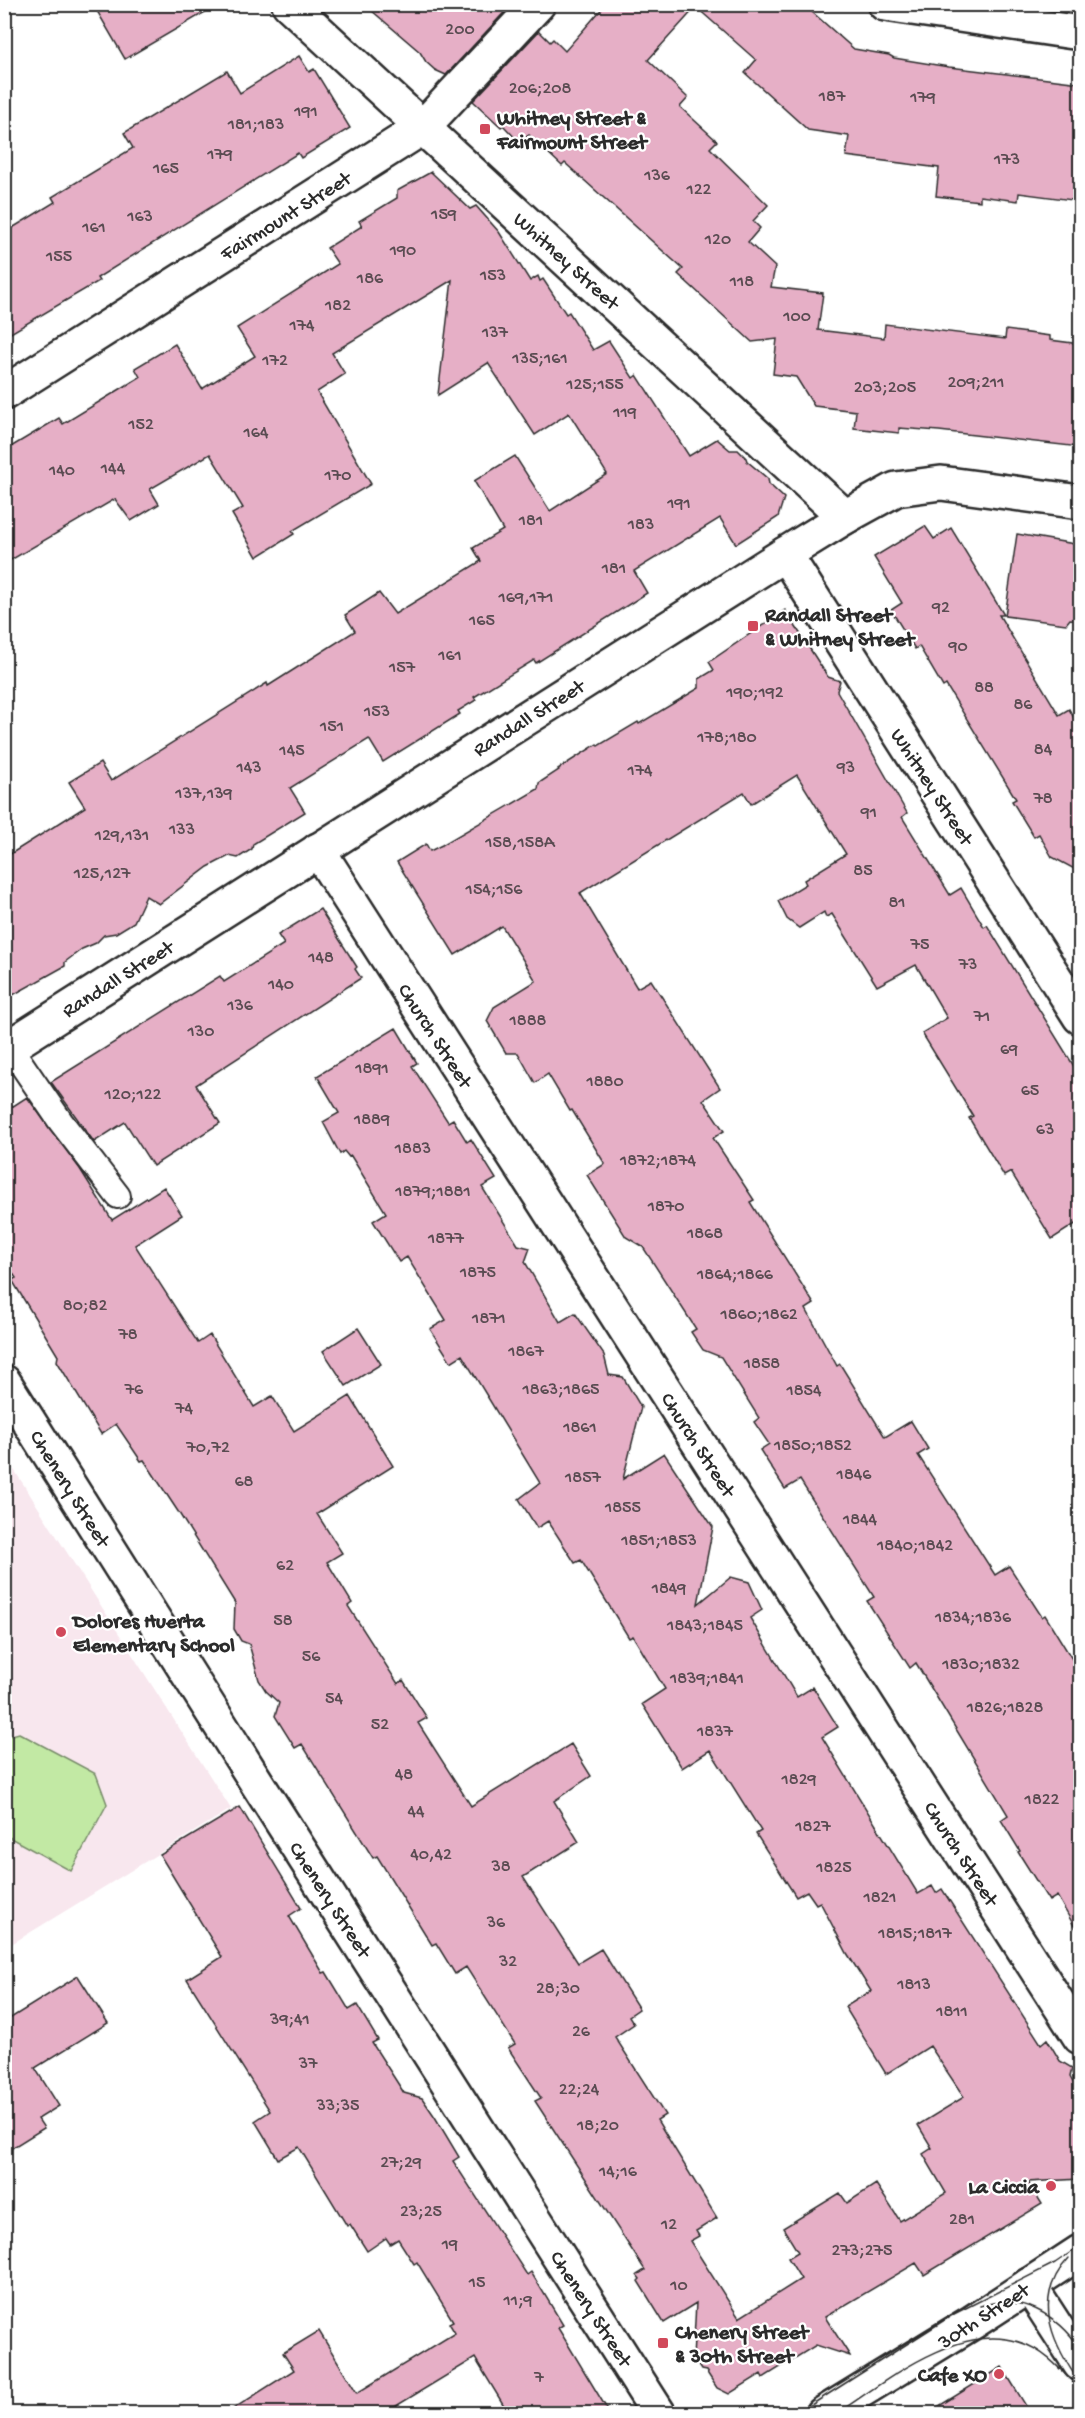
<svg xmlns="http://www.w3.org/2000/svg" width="1085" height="2418" viewBox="0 0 1085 2418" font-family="'Gochi Hand',sans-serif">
  <rect width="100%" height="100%" fill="#fff"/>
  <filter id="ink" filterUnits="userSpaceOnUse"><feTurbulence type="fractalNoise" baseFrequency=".0167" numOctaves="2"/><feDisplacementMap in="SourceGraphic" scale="12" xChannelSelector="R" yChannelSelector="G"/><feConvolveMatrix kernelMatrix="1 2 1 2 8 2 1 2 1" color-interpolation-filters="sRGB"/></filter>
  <g filter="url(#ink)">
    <path fill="#f8e7ee" d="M4,1454L231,1809L5,1948H4Z"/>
    <path fill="#c2e9a4" stroke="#768a68" stroke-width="1.5" d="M19,1733L96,1774L107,1804L71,1871L5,1835V1737Z"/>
    <g fill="#e6afc6" stroke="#2b2b2b" stroke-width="1.5">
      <path d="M93,4H219L125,59Z"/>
      <path d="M364,4H512L446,75L435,70L426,62L420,52Z"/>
      <path d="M606,4H803L854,49L889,55L894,58L949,67L1080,83V201L1019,193L1018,201L980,196V201L936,196L939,168L846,156L849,136L808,130L745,73L756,60L696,7L648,60L688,98L680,107L717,141L710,148L768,205L753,221L760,228L748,242L775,267L771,287L823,293L818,330L884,338L885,324L1005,339L1006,330L1050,336V340L1080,344V447L939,431L899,428V433L854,428L856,411L814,406L796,377L773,374L777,339L752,342L678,274L683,269L565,163L562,166L529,135L519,142L503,125L501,127L473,101L539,31L550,42L553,39L565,51Z"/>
      <path d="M299,56L309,72L314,69L350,128L301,158L298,153L97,278L99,281L4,337V233L55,202L52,197L133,148L124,133L227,71L240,93Z"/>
      <path d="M431,172L470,209L476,206L499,232L530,281L538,276L540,281L543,279L566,314L569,312L593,350L609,341L633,378L637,375L689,456L717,439L730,450H738L746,458L747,461L768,479L769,484L784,498L778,517L736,544L720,518L634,571L647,593L536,663L534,660L474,697L476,700L458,711L460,714L383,762L369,739L290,788L305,812L253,844L252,849L238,858L229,856L208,867L159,904L146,896L134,922L116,933L104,935L96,943L82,949L65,962V966L4,1000V858L85,807L69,782L100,763L111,781L267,683L268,686L355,631L345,615L379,593L395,614L481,561L473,548L503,530L474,481L515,456L550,511L607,474L569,413L535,435L488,363L438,395L452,280L332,353L345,374L317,392L371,484L292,531L294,534L257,557L232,514L243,508L210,454L150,489L159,504L131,521L115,499L4,564V451L59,418L63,424L122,388L140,377L135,368L175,344L202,389L255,356L237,328L338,264L327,248L362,226L359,221L397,198V191Z"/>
      <path d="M925,526L934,539L951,528L1004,615H999L1059,715L1069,709L1080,729V872L1052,857L1039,834L1034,837L1012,801L1016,799L946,685L943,687L919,646L915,649L891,610L902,603L874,557Z"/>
      <path d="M1017,534L1080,545V620L1070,619L1066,624L1005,616Z"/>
      <path d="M785,610L828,677L840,681L837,691L907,813L902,817L950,895L961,888L984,927L987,925L1080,1076V1221L1052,1239L1011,1172L1004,1176L969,1118L973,1116L922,1033L947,1018L916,965L877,986L832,914L826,917L824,912L799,928L787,919L778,901L806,884L804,880L846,854L797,775L751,804L744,792L580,893L637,988L651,980L720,1088L703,1100L724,1131L713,1138L754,1200L750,1202L814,1304L806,1309L837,1366L840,1364L885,1437L911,1421L928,1449L918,1455L995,1575L1009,1566L1042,1617L1045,1615L1080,1672V1936L1057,1896L1049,1901L1018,1852L1020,1851L1001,1820L1008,1815L916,1663L910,1668L867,1601L874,1597L800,1480L785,1489L760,1450L769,1444L754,1422L759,1418L721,1357L703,1350L691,1332L696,1329L643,1247L626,1237L587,1175L605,1164L572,1110L570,1111L548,1074L535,1083L518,1053H506L487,1021L494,1007L536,981L502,926L455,955L397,862L426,844L430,851L442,845L538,789L539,783L559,770L558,769L597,744L598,746L638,722L639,724L699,688V679L714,670L709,662Z"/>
      <path d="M320,909L357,967L355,969L361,978L196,1085L220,1123L153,1166L125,1122L94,1142L51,1082L220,976L224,982L284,944L278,935Z"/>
      <path d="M396,1028L417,1063L412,1066L448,1122L453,1119L467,1142L471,1139L496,1179L482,1187L518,1245L530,1248L525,1262L560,1322L575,1313L604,1355L609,1375L623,1377L641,1407L623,1479L664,1453L713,1527L698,1604L731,1577L749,1582L762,1610L750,1618L797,1697L813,1687L838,1727L822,1737L918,1894L932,1886L936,1893L942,1889L1041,2044L1047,2039L1060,2061L1072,2068L1070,2077L1080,2095V2179L1028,2182L1042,2204L924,2275L916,2263L825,2317L850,2356L816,2345L763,2378L761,2374L729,2394L717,2388L706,2371L701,2370L693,2358L696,2303L664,2323L638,2281L640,2279L637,2275L645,2270L535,2101L541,2098L508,2048L515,2044L466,1967L455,1974L436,1943L432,1945L377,1856L373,1858L302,1744L295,1748L275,1716L279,1703L266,1691L259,1680L249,1644L241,1641L234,1629L235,1603L179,1513L144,1460L141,1461L116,1424L101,1434L57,1361L58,1356L12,1280L16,1278L4,1260V1112L27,1097L80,1169L112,1220L164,1187L182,1215L135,1245L198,1343L210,1335L254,1407L272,1396L294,1431L350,1396L393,1466L317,1514L342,1553L327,1562L352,1603L348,1606L398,1684L403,1680L427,1718L418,1723L471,1806L571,1744L591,1776L554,1801L579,1842L523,1877L578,1963L601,1949L639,2009L629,2016L634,2024L615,2037L665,2115L657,2120L717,2218L696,2231L699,2236L690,2241L739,2318L801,2279L788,2258L798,2252L783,2228L840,2193L847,2203L876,2184L900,2221L946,2193L923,2154L932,2148L918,2125L964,2097L930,2046L886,2074L845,2007L871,1991L847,1953L820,1902L816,1904L807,1891L796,1897L756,1834L761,1831L710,1750L682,1768L642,1704L665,1689L633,1636L629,1638L581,1560L575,1563L548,1521L537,1528L519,1499L540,1483L462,1355L451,1362L430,1329L446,1320L407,1257L399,1262L373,1221L386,1213L351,1156L349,1157L344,1151L340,1154L323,1122L339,1113L317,1076Z"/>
      <path d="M358,1328L381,1364L346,1386L323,1351Z"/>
      <path d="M240,1807L301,1908L289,1916L323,1973L326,1972L349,2010L357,2005L378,2040L372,2043L404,2093L422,2098L435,2117L459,2157L453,2161L527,2275L531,2272L563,2325L558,2328L610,2414H509L475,2358L383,2414H225L294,2370L283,2353L319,2331L357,2393L455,2333L449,2323L453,2321L417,2262L414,2264L398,2239L390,2244L386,2238L367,2251L350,2224L347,2226L299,2147L278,2159L255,2121L270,2111L187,1979L222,1957L160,1855Z"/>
      <path d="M78,1976L108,2023L35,2068L59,2106L38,2119L44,2128L4,2153V2019L6,2021Z"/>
      <path d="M1002,2367L1031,2414H926Z"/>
    </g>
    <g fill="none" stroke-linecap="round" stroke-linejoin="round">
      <g stroke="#2b2b2b" stroke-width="28">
        <path id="service" d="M9,1046L61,1122L118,1196"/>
      </g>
      <g stroke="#2b2b2b" stroke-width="38">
        <g id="minor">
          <path d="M289,4L845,517"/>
          <path d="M885,4L1080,33"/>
          <path d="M4,393L422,128L538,4"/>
          <path d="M785,554L1080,1017"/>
          <path d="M318,850L1080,2037"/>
          <path d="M4,1050L785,554L845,517L896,489L941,483L1080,502"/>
          <path d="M4,1382L257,1783L659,2414"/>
          <path d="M1029,2285L1080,2364"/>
        </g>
      </g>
      <g stroke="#2b2b2b" stroke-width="38">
        <path id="tertiary" d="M823,2414L973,2322L1080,2252"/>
      </g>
      <use href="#service" stroke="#fff" stroke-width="24"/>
      <use href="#minor" stroke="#fff" stroke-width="33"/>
      <use href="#tertiary" stroke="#fff" stroke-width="33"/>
      <g stroke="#2b2b2b" stroke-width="1.5">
        <path d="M1069,2258C1033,2296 1050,2339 1076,2377"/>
        <path d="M1080,2287L1077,2313L1080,2332"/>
        <path d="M980,2306C1020,2293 1058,2315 1080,2348"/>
        <path d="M797,2414L954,2314L1055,2263L1080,2246"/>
        <path d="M836,2414C885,2382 957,2322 1019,2342C1044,2349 1063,2372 1080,2390"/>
      </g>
    </g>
  </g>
  <g fill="#d1495b" stroke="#fff" stroke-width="2">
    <rect x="479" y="123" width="12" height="12" rx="3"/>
    <rect x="747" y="620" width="12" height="12" rx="3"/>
    <circle cx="61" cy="1632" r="6"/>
    <circle cx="1051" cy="2186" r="6"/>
    <rect x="657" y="2337" width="12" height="12" rx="3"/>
    <circle cx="999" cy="2374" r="6"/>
  </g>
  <g text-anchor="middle" stroke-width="4.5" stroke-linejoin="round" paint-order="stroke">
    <g font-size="18" fill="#5a4c52">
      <text x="460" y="34">200</text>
      <text x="540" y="93">206;208</text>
      <text x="832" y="101">187</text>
      <text x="923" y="102">179</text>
      <text x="306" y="116">191</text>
      <text x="256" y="129">181;183</text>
      <text x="220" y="159">179</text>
      <text x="1007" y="164">173</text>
      <text x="166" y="173">165</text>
      <text x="657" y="180">136</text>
      <text x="699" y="194">122</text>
      <text x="444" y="219">159</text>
      <text x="140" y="221">163</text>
      <text x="94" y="232">161</text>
      <text x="718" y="244">120</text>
      <text x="403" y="255">190</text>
      <text x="59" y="261">155</text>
      <text x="493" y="280">153</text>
      <text x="370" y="283">186</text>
      <text x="742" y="286">118</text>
      <text x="338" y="310">182</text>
      <text x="797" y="321">100</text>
      <text x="302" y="330">174</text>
      <text x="495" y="337">137</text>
      <text x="540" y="363">135;161</text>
      <text x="275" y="365">172</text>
      <text x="976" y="387">209;211</text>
      <text x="595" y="389">125;155</text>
      <text x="885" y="392">203;205</text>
      <text x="625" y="417">119</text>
      <text x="141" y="429">152</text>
      <text x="256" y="437">164</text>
      <text x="113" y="473">144</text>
      <text x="62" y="475">140</text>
      <text x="338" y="480">170</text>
      <text x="679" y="508">191</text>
      <text x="531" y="525">181</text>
      <text x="641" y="529">183</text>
      <text x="614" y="573">181</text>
      <text x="526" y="602">169,171</text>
      <text x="941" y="612">92</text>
      <text x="482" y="625">165</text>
      <text x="958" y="651">90</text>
      <text x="450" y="660">161</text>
      <text x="402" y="672">157</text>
      <text x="984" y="692">88</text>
      <text x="755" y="697">190;192</text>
      <text x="1023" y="709">86</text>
      <text x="377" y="716">153</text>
      <text x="332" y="731">151</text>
      <text x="727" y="742">178;180</text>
      <text x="1043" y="754">84</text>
      <text x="292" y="755">145</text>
      <text x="249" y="772">143</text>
      <text x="846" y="772">93</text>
      <text x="640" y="775">174</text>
      <text x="204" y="798">137,139</text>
      <text x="1043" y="803">78</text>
      <text x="869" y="817">91</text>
      <text x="182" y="834">133</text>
      <text x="122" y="840">129,131</text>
      <text x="520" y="847">158,158A</text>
      <text x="863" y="875">85</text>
      <text x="102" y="878">125,127</text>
      <text x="494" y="894">154;156</text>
      <text x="897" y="907">81</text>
      <text x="920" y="949">75</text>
      <text x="321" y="962">148</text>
      <text x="968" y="969">73</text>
      <text x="281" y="989">140</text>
      <text x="240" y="1010">136</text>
      <text x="982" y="1021">71</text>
      <text x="528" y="1025">1888</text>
      <text x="201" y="1036">130</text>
      <text x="1009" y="1054">69</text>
      <text x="372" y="1073">1891</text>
      <text x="605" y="1086">1880</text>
      <text x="1030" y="1095">65</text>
      <text x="133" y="1099">120;122</text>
      <text x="372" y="1124">1889</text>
      <text x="1045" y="1134">63</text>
      <text x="413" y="1153">1883</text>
      <text x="658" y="1165">1872;1874</text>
      <text x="433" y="1196">1879;1881</text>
      <text x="666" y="1211">1870</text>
      <text x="705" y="1238">1868</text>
      <text x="446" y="1243">1877</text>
      <text x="478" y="1277">1875</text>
      <text x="735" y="1279">1864;1866</text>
      <text x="85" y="1310">80;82</text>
      <text x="759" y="1319">1860;1862</text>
      <text x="489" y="1323">1871</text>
      <text x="128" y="1339">78</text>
      <text x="526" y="1356">1867</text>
      <text x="762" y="1368">1858</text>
      <text x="134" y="1394">76</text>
      <text x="561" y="1394">1863;1865</text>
      <text x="804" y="1395">1854</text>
      <text x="184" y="1413">74</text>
      <text x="580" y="1432">1861</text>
      <text x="813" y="1450">1850;1852</text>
      <text x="208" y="1452">70,72</text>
      <text x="854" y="1479">1846</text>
      <text x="583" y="1482">1857</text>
      <text x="244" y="1486">68</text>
      <text x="623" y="1512">1855</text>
      <text x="860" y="1524">1844</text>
      <text x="659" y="1545">1851;1853</text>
      <text x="915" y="1550">1840;1842</text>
      <text x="285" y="1570">62</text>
      <text x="669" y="1593">1849</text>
      <text x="973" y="1622">1834;1836</text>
      <text x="283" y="1625">58</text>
      <text x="705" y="1630">1843;1845</text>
      <text x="311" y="1661">56</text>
      <text x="981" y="1669">1830;1832</text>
      <text x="707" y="1683">1839;1841</text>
      <text x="334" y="1703">54</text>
      <text x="1005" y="1712">1826;1828</text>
      <text x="380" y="1729">52</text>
      <text x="715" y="1736">1837</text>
      <text x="404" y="1779">48</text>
      <text x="799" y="1784">1829</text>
      <text x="1042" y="1804">1822</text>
      <text x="416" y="1816">44</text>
      <text x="813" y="1831">1827</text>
      <text x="431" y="1859">40,42</text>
      <text x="501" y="1871">38</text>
      <text x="834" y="1872">1825</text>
      <text x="880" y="1902">1821</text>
      <text x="496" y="1927">36</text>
      <text x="915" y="1938">1815;1817</text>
      <text x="508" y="1966">32</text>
      <text x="914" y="1989">1813</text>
      <text x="558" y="1993">28;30</text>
      <text x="952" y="2016">1811</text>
      <text x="290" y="2024">39;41</text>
      <text x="581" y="2036">26</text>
      <text x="308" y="2068">37</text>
      <text x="579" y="2094">22;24</text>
      <text x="338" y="2110">33;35</text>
      <text x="598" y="2130">18;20</text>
      <text x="401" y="2167">27;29</text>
      <text x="618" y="2176">14;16</text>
      <text x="421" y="2216">23;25</text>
      <text x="962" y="2224">281</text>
      <text x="669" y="2229">12</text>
      <text x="450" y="2249">19</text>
      <text x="862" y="2255">273;275</text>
      <text x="477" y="2287">15</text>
      <text x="679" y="2290">10</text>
      <text x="518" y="2305">11;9</text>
      <text x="539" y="2382">7</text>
    </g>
    <g font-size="21" font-weight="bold" fill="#2b2b2b" stroke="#fff" text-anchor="start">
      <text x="497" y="124">Whitney Street &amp;<tspan x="497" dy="24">Fairmount Street</tspan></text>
      <text x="765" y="621">Randall Street<tspan x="765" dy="24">&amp; Whitney Street</tspan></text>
      <text x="73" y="1627">Dolores Huerta<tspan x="73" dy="24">Elementary School</tspan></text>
      <text x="1039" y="2193" text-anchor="end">La Ciccia</text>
      <text x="675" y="2338">Chenery Street<tspan x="675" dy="24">&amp; 30th Street</tspan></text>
      <text x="987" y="2381" text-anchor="end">Cafe XO</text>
    </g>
    <g font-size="21" fill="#2b2b2b" stroke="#fff">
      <text transform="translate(285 215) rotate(-32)" y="7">Fairmount Street</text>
      <text transform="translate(567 260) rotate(42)" y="7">Whitney Street</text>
      <text transform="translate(528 717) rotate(-32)" y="7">Randall Street</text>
      <text transform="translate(933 786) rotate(57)" y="7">Whitney Street</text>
      <text transform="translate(117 978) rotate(-32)" y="7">Randall Street</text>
      <text transform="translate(436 1035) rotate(57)" y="7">Church Street</text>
      <text transform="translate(699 1444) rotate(57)" y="7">Church Street</text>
      <text transform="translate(71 1488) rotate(58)" y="7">Chenery Street</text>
      <text transform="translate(962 1853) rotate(57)" y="7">Church Street</text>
      <text transform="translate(331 1899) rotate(57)" y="7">Chenery Street</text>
      <text transform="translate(592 2308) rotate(57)" y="7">Chenery Street</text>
      <text transform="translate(983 2315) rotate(-33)" y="7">30th Street</text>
    </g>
  </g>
  <rect width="1085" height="2418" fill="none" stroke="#fff" stroke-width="24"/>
  <rect x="12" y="12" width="1061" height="2394" fill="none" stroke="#2b2b2b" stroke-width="2" filter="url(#ink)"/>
</svg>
